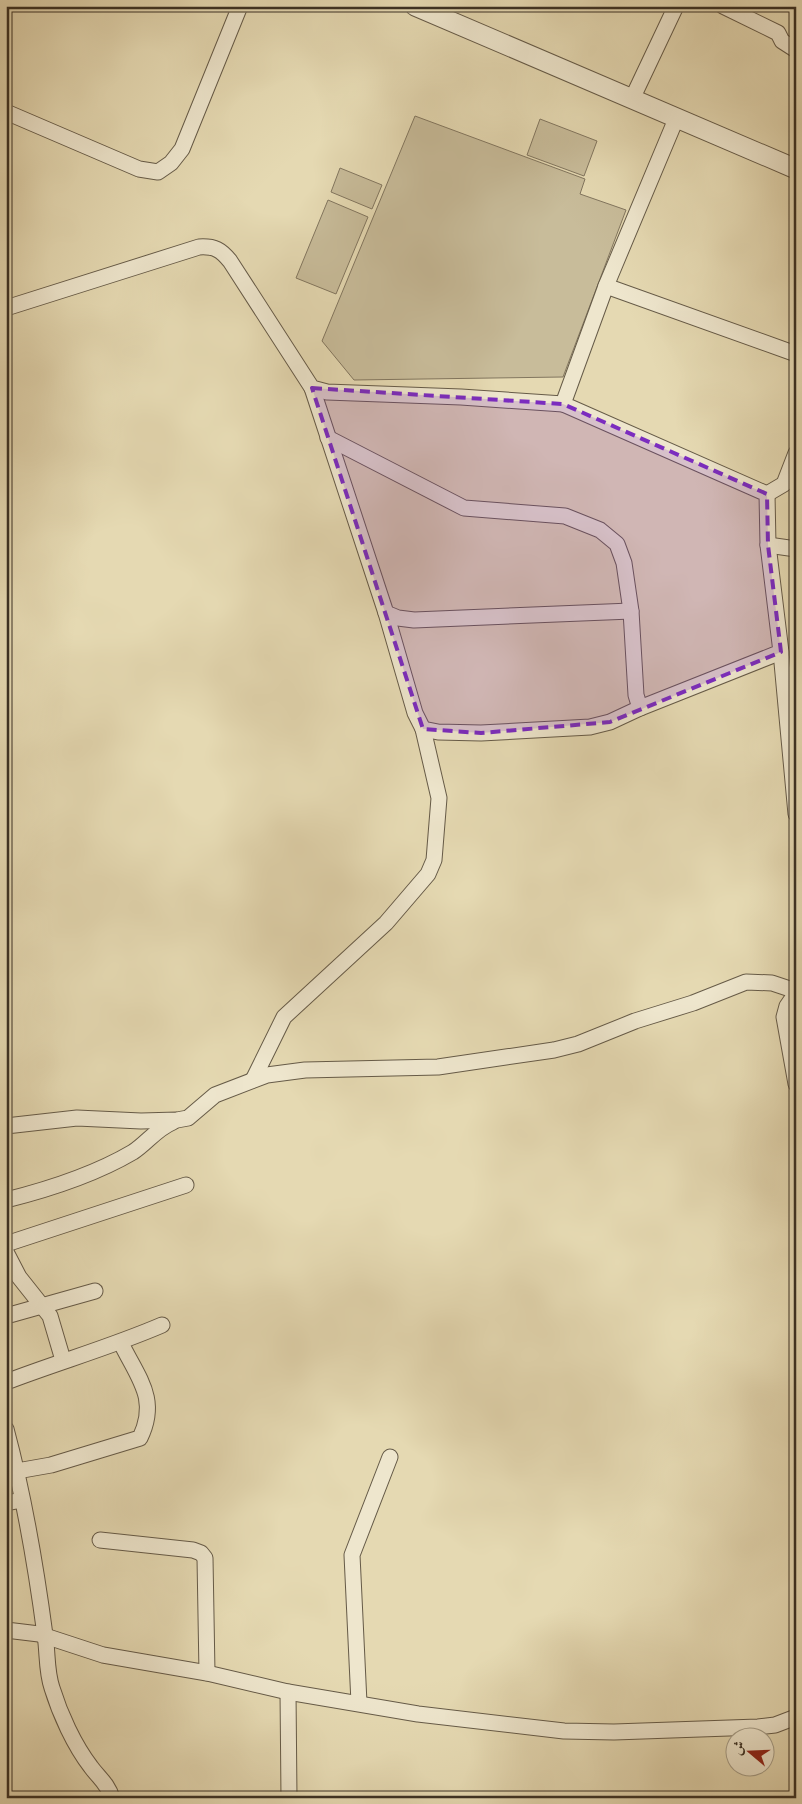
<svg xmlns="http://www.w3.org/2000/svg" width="802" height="1804" viewBox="0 0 802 1804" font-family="'Libre Bodoni',Amiri,serif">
  <rect width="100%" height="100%" fill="#e5d9b2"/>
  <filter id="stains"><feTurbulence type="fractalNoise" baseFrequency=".004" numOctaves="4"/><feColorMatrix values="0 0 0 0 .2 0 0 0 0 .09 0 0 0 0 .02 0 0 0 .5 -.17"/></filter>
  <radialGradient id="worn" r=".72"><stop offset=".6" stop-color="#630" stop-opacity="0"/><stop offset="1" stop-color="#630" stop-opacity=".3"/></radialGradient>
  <g fill="#c8bc9a" stroke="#82765f">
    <path d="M415,116L585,179L580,194L626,210L563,377L354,380L322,341Z"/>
    <path d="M540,119L597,141L584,176L527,155Z"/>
    <path d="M340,168L382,185L372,209L331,192Z"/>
    <path d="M328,200L368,217L336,294L296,278Z"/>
  </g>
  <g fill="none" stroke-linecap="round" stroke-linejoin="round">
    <g stroke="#665b48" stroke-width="17">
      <g id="minor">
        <path d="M723,6L778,33L782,41L796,50"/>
        <path d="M632,99L676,6"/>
        <path d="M6,112L139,169L158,172L171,163L182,149L240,6"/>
        <path d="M606,286L796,354"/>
        <path d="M6,308L199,247C215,246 221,250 230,261L312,388L327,392L461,397L563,404"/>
        <path d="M312,388L386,613L398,618L414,620L631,611"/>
        <path d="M328,438L464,508L565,516L600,530L617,544L624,563L631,611L636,695L640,708"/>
        <path d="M767,494L784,484L796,453"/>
        <path d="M768,545L796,549"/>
        <path d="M386,613L415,713L423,729L438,732L481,733L590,727L610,722L640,708L781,652L768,545L767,494L563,404L606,286L676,119"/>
        <path d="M781,652L796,814"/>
        <path d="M796,993L787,1006L784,1017L796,1084"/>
        <path d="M253,1080L284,1017L386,923L428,874L434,860L439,798L423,729"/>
        <path d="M6,1126L77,1118L141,1121L177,1120L188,1118L215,1095L267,1075L305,1070L438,1067L554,1050L578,1044L635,1021L693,1003L746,982L772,983L796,991"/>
        <path d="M6,1200C50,1189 94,1175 133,1152C147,1143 156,1129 173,1122"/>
        <path d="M6,1244L186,1185"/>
        <path d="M6,1252L19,1277L50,1316L63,1360"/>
        <path d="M6,1316L95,1291"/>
        <path d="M6,1382C58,1362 111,1347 162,1325"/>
        <path d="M6,1429C24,1496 36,1567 45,1635C48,1654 46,1670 52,1688C60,1714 74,1745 91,1767C99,1778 108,1784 112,1798"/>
        <path d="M17,1471L51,1465L140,1438C159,1399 138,1378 121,1343"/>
        <path d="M6,1503L22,1500"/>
        <path d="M100,1540L193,1550L201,1553L205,1558L207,1673"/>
        <path d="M6,1630L39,1634L103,1655L207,1673L288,1692L418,1714L564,1731L614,1732L758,1727L775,1725L796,1717"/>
        <path d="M288,1692L289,1798"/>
        <path d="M359,1703L352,1555L390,1457"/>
      </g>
    </g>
    <g stroke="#665b48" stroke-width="21">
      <path id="tertiary" d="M415,6L796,169"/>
    </g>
    <use href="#minor" stroke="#eee6cd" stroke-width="15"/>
    <use href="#tertiary" stroke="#eee6cd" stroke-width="19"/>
  </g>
  <path fill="#7b2cbf" fill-opacity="0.2" stroke="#7b2cbf" stroke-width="4" stroke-dasharray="10 6" stroke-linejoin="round" d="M312,388L563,404L767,494L768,545L781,652L610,722L481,733L423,729Z"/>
  <rect width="802" height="1804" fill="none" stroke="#e5d9b2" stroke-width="25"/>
  <rect x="8" y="8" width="787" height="1789" fill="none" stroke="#3b3124" stroke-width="2.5"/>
  <rect x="12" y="12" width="777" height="1779" fill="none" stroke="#3b3124"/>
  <g transform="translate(750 1752) rotate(289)"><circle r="24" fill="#eee6cd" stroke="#a69e89"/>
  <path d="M0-4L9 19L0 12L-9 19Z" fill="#8f2418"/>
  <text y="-8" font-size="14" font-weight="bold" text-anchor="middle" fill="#3b3124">ش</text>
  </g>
  <rect width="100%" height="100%" filter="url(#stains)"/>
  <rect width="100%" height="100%" fill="url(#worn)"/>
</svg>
